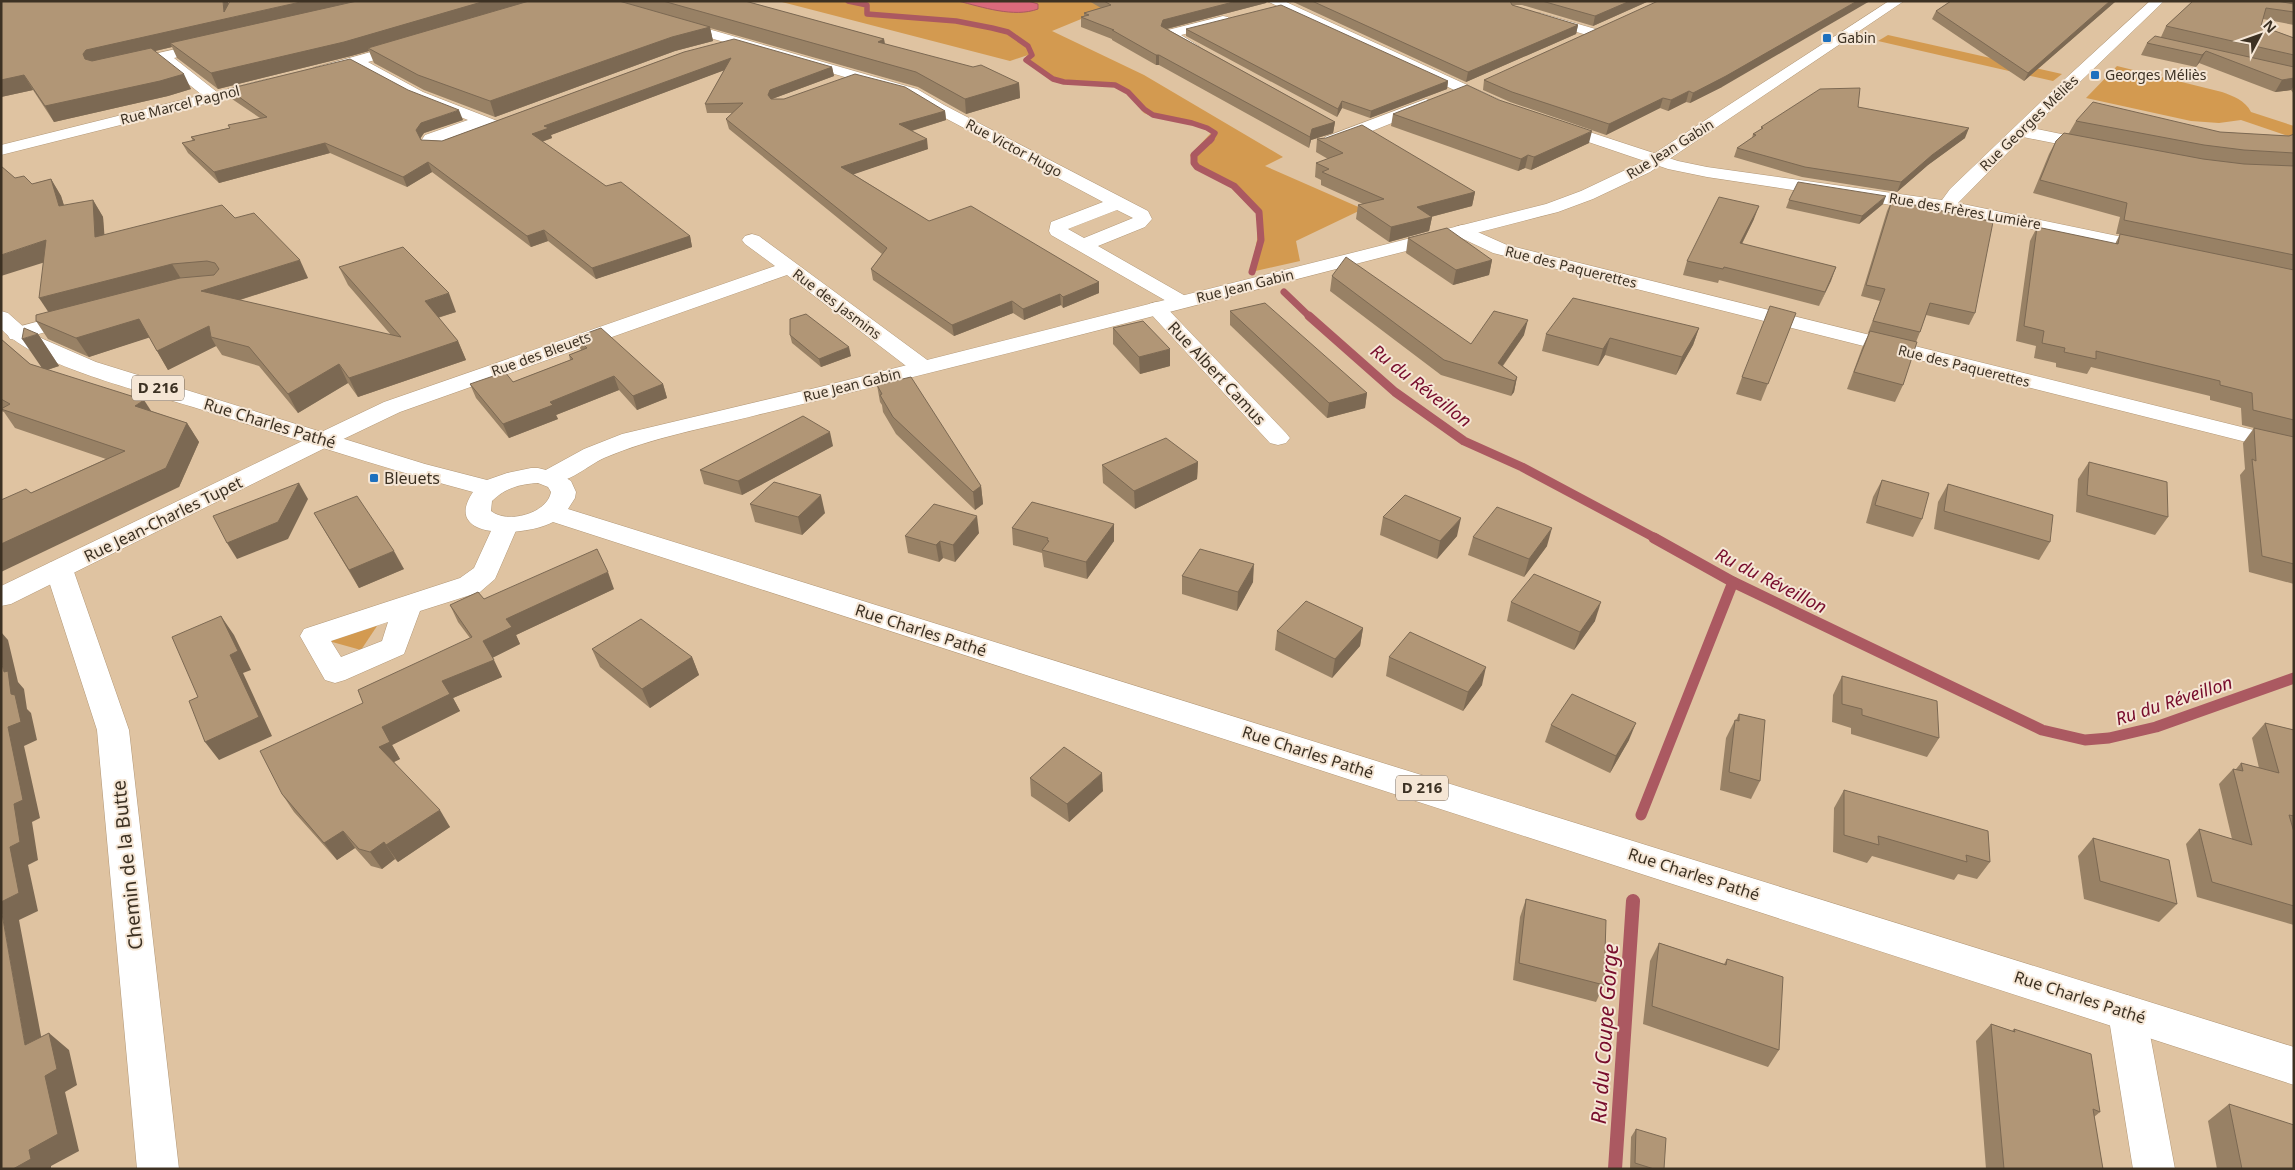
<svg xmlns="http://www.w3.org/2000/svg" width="2295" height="1170" viewBox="0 0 2295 1170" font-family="'Noto Sans',sans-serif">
  <rect width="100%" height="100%" fill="#dfc3a1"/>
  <g fill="#d39a50">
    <path d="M778,1H1125L1052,31L1144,75L1283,157L1265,166L1363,209L1296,241L1300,261L1251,272L1257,240V213L1228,185L1194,167L1190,155L1211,133L1194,123L1151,116L1144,113L1126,91L1113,86L1091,82H1057L1041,73L1024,59L1028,55L1010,61Z"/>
    <path d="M1888,35L2062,74L2053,81L1878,41Z"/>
    <path d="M2117,66L2222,92C2233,96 2245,100 2251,112L2294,126V138L2241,120L2219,123L2191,121L2086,98Z"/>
    <path d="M381,620L361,650L325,640Z"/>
  </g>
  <path fill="#db6a7c" stroke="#ab5961" d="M958,1H1028L1038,4V9C1014,18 982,7 958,1Z"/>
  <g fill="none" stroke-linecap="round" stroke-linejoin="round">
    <path stroke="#ab5961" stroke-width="5.5" d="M848,1L867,5V14L956,21L992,28L1008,32L1028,46L1032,55L1026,60L1053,79L1064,82L1115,85L1128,92L1144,109L1153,115L1192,123L1207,128L1215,133L1210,141"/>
    <g stroke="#ab5961" stroke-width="7">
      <path d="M1211,139L1194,155V163L1197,167L1234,186L1259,212L1261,240L1252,272"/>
      <path d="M1284,292L1310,317"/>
    </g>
    <path stroke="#ab5961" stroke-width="9" d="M1309,316L1395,392L1464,441L1522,467L1657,539"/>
    <g stroke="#ab5961" stroke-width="11">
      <path d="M1654,538L1733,582L2042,730L2085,740L2109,738L2156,727L2294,678"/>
      <path d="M1641,815L1733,582"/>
    </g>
    <path stroke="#ab5961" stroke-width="14" d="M1615,1169L1633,901"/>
    <g stroke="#b29776" stroke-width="1">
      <g id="street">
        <path d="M1267,1H1284L1500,100L1502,103L1500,106H1488Z"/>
        <path d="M2150,1H2164L2032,128L2100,142L2102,146L2100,150L2094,151L2023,137L1958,203L2161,245L2164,249L2161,253L2154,255L1984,219L1707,177L1668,169L1550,129L1548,126L1550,123H1562L1678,161L1707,167L1942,200L1950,189L2066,78Z"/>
        <path d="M1540,13L1599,30L1601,33L1594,37L1535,20L1533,17L1535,14Z"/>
        <path d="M1223,16L1228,17L1230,20L1228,23L1181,35L1200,47L1202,50L1200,53H1190L1162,34L1164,31Z"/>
        <path d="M677,20L917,89L944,105L1148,211L1152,219L1145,227L1098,246L1189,298L1192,302L1189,306L1182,308L1175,306L1051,235L1049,231L1051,222L1103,202L932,111L907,95L672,27L670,24ZM1117,210L1133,218L1084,238L1068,229Z"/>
        <path d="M211,41L216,42L218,45L216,48L174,58L217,92L267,79L272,81L275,84L272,87L1,155V145L202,95L160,61L124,69L117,65L119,62Z"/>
        <path d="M407,42L414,46L412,49L368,62L423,92L500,122L502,125L500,128L451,148H425L421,141L425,135L468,120L413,98L354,66L318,75L311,71L313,68Z"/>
        <path d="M1426,99L1432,101L1434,104L1432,107L1337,145H1325L1323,141L1325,137Z"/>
        <path d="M1462,225L1507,245L2294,440V454L1493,253L1455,235L1453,231L1455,227Z"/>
        <path d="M752,234L759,236L930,362L933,367L930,372L922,374L914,372L787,275L400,412L333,444L325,446L317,444L313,439L317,434L384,402L775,266L745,244L742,240L745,236Z"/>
        <path d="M1156,302L1163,304L1286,433L1290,438L1286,443L1278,445L1270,443L1149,312L1146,308L1149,304Z"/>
        <path d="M77,311L84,313L87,317L84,321L18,340L10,339L7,334L10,329Z"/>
        <path d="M505,518L514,520L518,526L495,579L480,592L420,611L404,654L345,680L335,683L325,680L300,636L304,629L460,578L474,568L496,520ZM388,622L382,641L341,657L331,641Z"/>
        <path d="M59,560L69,563L73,569L129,730L179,1169H137L97,730L45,569L49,563Z"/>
        <path d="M2127,995L2140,1001L2146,1013L2175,1169H2133L2108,1013L2114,1001Z"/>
      </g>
    </g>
    <g stroke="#b29776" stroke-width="1">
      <g id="secondary">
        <path d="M1889,1H1904L1650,172L1593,199L1558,212C1291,280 1025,351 757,415C706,428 653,437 604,458C585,467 564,488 542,482L539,477L542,472L584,449L622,434L828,385L1546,204L1581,191L1638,164Z"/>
        <path d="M325,432L333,434L337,439L333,444L11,604L1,606V586L317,434Z"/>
      </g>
    </g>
    <g stroke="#b29776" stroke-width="1">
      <path id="primary" d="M1,311L8,313L26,329L43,339L96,362L425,464L487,480L507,473L531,468H538L558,473L571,481L576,492L575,498L568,509L2294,1047V1085L553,522C526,537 440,541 473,492C379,467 286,436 193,407C141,391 38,367 1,329ZM538,483L548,487L551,492C547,514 507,524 491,511L492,501C505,488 520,484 538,483Z"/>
    </g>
    <use href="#street" fill="#fff" fill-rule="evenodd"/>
    <use href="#secondary" fill="#fff" fill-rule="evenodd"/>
    <use href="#primary" fill="#fff" fill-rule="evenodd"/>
  </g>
  <g fill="#988165">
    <path d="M1,1L228,5L230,1H745L884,39L885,44L1019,83L1020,98L966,114L918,87L710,28L713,41L675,51L495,117L424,90L374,63L369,51L351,56L218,89L177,58L172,47L155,51L191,89L168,96L54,122L33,90L1,97Z"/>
    <path d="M1089,1H1267L1266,3L1167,29L1335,122L1333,133L1311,140L1309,148L1159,65H1156L1112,40V39L1081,27V17L1084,16V13L1101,8Z"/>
    <path d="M1291,1H1649L1593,26L1522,5H1512L1578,25L1576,34L1466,82Z"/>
    <path d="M1951,1H2116L2024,81L1932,19L1936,11Z"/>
    <path d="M2193,1H2294V25L2263,19L2261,26L2294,38V94L2291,90L2275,92L2199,63L2196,67L2141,55L2147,43L2161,37L2166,26Z"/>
    <path d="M1186,29L1448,81L1447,89L1370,118L1342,108L1337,117L1186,36Z"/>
    <path d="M684,52L832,67L834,76L772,99L945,111L946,120L912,131L928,149L853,174L929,221L1099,282V293L1063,308L1061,305L1024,320L1013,313L954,336L873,280L871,269L882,254L729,129L726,119L732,113H707L705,104L724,70L551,135L552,138L542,142L606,186L690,236L692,247L596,279L548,241L531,247L432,172L407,187L330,153L219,183L188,153L182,143L193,141L191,137L229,128L260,118L232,99L228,89L463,120L424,133L420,139L421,140L442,141Z"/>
    <path d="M1484,80L1722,87L1690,103L1686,102L1668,111L1660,108L1606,135L1510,102L1483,90Z"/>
    <path d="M1858,107L1965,138L1928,165L1897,192L1802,177L1734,157L1737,148L1752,138L1753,134L1761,129V127Z"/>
    <path d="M1393,114L1589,143L1531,170L1525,168L1518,171L1391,126Z"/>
    <path d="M2076,121L2220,132L2289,136L2294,134V584L2249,572L2240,475L2245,469L2243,443L2254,428L2242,425L2241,408L2210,400V396L2091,367L2087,374L2056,367V363L2034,358L2036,346L2016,341L2030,241L2037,227L2115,244L2120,234H2116L2120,217L2033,193L2049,154L2056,141L2069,133Z"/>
    <path d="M1317,139L1475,192L1472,206L1431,217H1432L1429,231L1389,242L1356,219L1358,205L1363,204L1321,185V180L1315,177L1316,163L1328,159L1316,152Z"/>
    <path d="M15,178L32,184L51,179L61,196L64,206L93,200L103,217L104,235L235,218L308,278L240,300L391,335L348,285L339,267L456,312L438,318L458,341L466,360L358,397L348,383L298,413L259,366L222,355L216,346L168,370L149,337L89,357L48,339L36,321L48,312L43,262Z"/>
    <path d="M1789,200L1883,204L1859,224L1786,208Z"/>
    <path d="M1892,200L1975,313L1969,325L1926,315L1920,332L1916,342L1903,385L1895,402L1847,389L1862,348L1869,333H1868L1880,301L1861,296L1887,211Z"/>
    <path d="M1754,219L1742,244L1836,267L1819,306L1719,280L1718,283L1683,275L1687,261Z"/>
    <path d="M1408,238L1492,260L1489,275L1453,285L1406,253Z"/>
    <path d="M1332,276L1471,344L1524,335L1503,366L1517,377L1514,392L1511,396L1441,375L1330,291Z"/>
    <path d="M1230,311L1367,393L1365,408L1327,418L1230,325Z"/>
    <path d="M1796,313L1761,401L1736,394L1742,377Z"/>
    <path d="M1113,328L1170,366L1140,374L1113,344Z"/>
    <path d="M1699,328L1693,345L1676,375L1605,355L1598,366L1542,351L1546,334Z"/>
    <path d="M38,334L59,366L47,370L151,411L187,423L199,442L179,487L31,493L106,459L15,428L4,412L1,411V339L30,364L42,368Z"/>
    <path d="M790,335L851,356L821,367L792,343Z"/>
    <path d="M576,337L663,384L667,398L637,410L619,390L556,415L558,419L509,438L476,398L470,384L513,382L570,360L569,355L581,350Z"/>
    <path d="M877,385L981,486L983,504L975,510L896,434L883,412L882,405L880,402Z"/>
    <path d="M833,446L742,495L704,484L700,470Z"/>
    <path d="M1198,462L1197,479L1135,509L1103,483L1102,465Z"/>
    <path d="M2089,462L2168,517L2155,535L2076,512L2078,479Z"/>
    <path d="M1882,480L1922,519L1913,537L1866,523L1873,497Z"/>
    <path d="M1948,484L2050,542L2039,560L1934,529L1938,502Z"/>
    <path d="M750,504L825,513L802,535L755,522Z"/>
    <path d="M314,513L404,569L359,588Z"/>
    <path d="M1383,517L1457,536L1437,559L1380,535Z"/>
    <path d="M1114,524V541L1087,579L1044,567L1042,553L1013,545L1012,528Z"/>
    <path d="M979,533L955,562L943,558L939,562L908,553L905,536Z"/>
    <path d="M1473,537L1547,546L1524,577L1468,555Z"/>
    <path d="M1182,576L1253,582L1237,611L1182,594Z"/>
    <path d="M614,589L516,635L520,644L492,658L502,677L453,698L460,711L392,745L400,759L394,762L450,827L398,862L395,859L382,869L371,866L355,848L337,860L294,812L282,794L363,703L470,638L458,622L450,605L484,599Z"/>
    <path d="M1511,602L1595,621L1574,650L1507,621Z"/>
    <path d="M1363,628L1360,646L1332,678L1275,650L1277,631Z"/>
    <path d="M592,649L692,657L699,675L650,708L600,667Z"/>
    <path d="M1389,657L1482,685L1463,711L1386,676Z"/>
    <path d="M1842,676L1939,738L1927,757L1851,734V728L1832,722L1833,695Z"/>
    <path d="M1739,714L1760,781L1751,799L1720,790L1726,738L1735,720H1736Z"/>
    <path d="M2265,723L2294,730V925L2197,897L2186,844L2199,829L2232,839L2219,784L2233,769H2236L2241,763L2259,768L2252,738Z"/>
    <path d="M1551,725L1629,740L1610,773L1545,742Z"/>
    <path d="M1030,778L1103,791L1069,822L1031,796Z"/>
    <path d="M1844,790L1990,862L1977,879L1958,874L1954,880L1872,856L1867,863L1833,852L1834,808Z"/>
    <path d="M2093,838L2177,904L2159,922L2084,899L2078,856Z"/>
    <path d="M1526,899L1604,985L1596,1002L1513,980L1520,917Z"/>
    <path d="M1659,943L1724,964L1727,959L1779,1050L1768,1067L1643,1024L1650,961Z"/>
    <path d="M1991,1024L2012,1031L2014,1029L2100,1112L2094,1117L2103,1169H1986L1976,1041Z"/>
    <path d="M2229,1104L2294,1169H2217L2208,1121Z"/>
    <path d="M1636,1129L1664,1169H1630L1631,1137Z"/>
  </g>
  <g fill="#7c6953">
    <path d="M223,1H228L230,18L305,1H371L170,43L172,47L95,65L85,59L83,54L86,50L224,12Z"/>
    <path d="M485,1H537L368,48L369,51L351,56L218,89L211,73Z"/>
    <path d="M1237,1H1267L1266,3L1162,30L1161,26L1163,20Z"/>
    <path d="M1630,1H1649L1593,26L1595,16Z"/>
    <path d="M1857,1H1870L1722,87L1690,103L1693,93Z"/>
    <path d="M2110,1H2116L2024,81L2028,73Z"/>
    <path d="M1578,25L1576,34L1466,82L1468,72Z"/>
    <path d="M710,27L713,41L675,51L495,117L490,101L672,37Z"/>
    <path d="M884,39L886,54L878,42Z"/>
    <path d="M2206,51L2199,63L2196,67L2202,55Z"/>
    <rect x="1156" y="55" width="3" height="10"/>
    <path d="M731,58L733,67L551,135L552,138L535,144L532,134L544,126Z"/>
    <path d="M832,67L834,76L772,99L769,105L768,95L770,90Z"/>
    <path d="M184,74L191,89L168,96L54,122L45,106Z"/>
    <path d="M24,75L33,90L1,97V80Z"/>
    <path d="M2294,78V86L2291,90L2275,92L2282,80Z"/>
    <path d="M1448,81L1447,89L1370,118L1371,111Z"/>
    <path d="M1019,83L1020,98L966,114L965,99Z"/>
    <path d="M1689,91L1686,102L1668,111L1671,100Z"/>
    <path d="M1663,98L1660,108L1606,135L1609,124Z"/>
    <path d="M1342,101V108L1337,117L1338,109Z"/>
    <path d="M459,110L463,120L424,133L419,140L416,130L421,123Z"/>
    <path d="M945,111L946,120L901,134L899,124Z"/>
    <path d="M1335,122L1333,133L1311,140L1309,148L1310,137L1312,129Z"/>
    <path d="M1969,128L1965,138L1928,165L1897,192L1901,182L1932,155Z"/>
    <path d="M1592,131L1589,143L1531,170L1534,157Z"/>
    <path d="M927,139L928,149L843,178L841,167Z"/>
    <path d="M325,143L330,153L219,183L214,172Z"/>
    <path d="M1528,155L1525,168L1518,171L1521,159Z"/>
    <path d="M428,162L432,172L407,187L403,177Z"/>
    <path d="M51,179L61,196L70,224L59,206Z"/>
    <path d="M1475,192L1472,206L1415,221L1417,207Z"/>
    <path d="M1886,196L1883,204L1859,224L1862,216Z"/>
    <path d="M93,200L103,217L106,254L95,237Z"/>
    <path d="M1759,206L1754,219L1735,257L1740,243Z"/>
    <path d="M1432,217L1429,231L1389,242L1391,227Z"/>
    <path d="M544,230L548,241L531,247L527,236Z"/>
    <path d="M690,236L692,247L596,279L592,268Z"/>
    <path d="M46,240L58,258L1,276V255Z"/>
    <path d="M300,260L308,278L211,309L201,291Z"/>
    <path d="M1492,260L1489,275L1453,285L1456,270Z"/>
    <path d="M172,264L183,282L51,316L39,298Z"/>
    <path d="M1836,267L1831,281L1819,306L1825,292Z"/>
    <path d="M1099,282V293L1063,308V297Z"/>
    <path d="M449,293L456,312L433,319L425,301Z"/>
    <path d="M1060,294L1061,305L1024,320L1023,309Z"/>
    <path d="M1012,301L1013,313L954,336L952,325Z"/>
    <path d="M139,319L151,337L89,357L76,338Z"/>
    <path d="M1528,320L1524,335L1496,375L1498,363Z"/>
    <path d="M209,326L211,337L216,346L168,370L157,351Z"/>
    <path d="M1699,328L1693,345L1676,375L1682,357Z"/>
    <path d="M38,334L59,366L44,371L22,339Z"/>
    <path d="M1610,338L1605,355L1598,366L1603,349Z"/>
    <path d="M458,341L466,360L358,397L349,378Z"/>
    <path d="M849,347L851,356L821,367L819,359Z"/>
    <path d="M1170,349V366L1140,374L1139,357Z"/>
    <path d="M339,364L348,383L298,413L288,394Z"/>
    <path d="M614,376L619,390L556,415L558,419L509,438L503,424L550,402Z"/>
    <path d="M1517,377L1514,392L1511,396L1515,381Z"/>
    <path d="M663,384L667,398L637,410L633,396Z"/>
    <path d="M1367,393L1365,408L1327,418L1329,403Z"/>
    <path d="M144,400L157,420L135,406Z"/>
    <path d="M187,423L199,442L179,487L1,572V544Z"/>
    <path d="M830,432L833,446L742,495L738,481Z"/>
    <path d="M1198,462L1197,479L1135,509L1134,491Z"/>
    <path d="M299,483L308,499L288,539L237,559L227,543Z"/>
    <path d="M981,486L983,504L975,510L973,492Z"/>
    <path d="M821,495L825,513L802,535L798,517Z"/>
    <path d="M977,516L979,533L955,562L953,545Z"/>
    <path d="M1461,518L1457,536L1437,559L1440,541Z"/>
    <path d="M1114,524V541L1087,579L1086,562Z"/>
    <path d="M1552,528L1547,546L1524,577L1529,559Z"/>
    <path d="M940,541L943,558L939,562L936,545Z"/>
    <path d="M394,551L404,569L359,588L349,570Z"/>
    <path d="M1254,564L1253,582L1237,611L1238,592Z"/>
    <path d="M608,572L614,589L516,635L520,644L492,658L483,641L506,619Z"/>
    <path d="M1601,602L1595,621L1574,650L1580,632Z"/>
    <path d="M221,616L234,635L251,670L243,673L272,736L219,760L205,742L230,655Z"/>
    <path d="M1363,628L1360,646L1332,678L1335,659Z"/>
    <path d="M1,632L8,640L18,682L24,689L27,709L31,713L37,740L24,746L40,818L32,822L38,860L28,865L38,911L19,920L46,1062L25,1045L1,908V902L10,847L14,804L8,727L11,694L4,672L1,661Z"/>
    <path d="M692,657L699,675L650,708L642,689Z"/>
    <path d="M494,660L502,677L453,698L460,711L392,745L400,759L390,764L379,747L382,727L442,681Z"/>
    <path d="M1486,667L1482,685L1463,711L1468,692Z"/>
    <path d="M1636,723L1629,740L1610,773L1616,756Z"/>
    <path d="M1102,773L1103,791L1069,822L1067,804Z"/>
    <path d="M440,810L450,827L398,862L386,845Z"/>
    <path d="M343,831L355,848L337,860L324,843Z"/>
    <path d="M384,842L395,859L382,869L370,852Z"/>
    <path d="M49,1033L69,1050L77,1085L65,1092L79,1151L51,1166V1169H13L29,1150L45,1076Z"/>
  </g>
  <g fill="#b19676" stroke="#7c6953">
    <path d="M1,1H223L224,12L230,1H305L86,50L83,54L85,59L92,61L151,48L184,74L160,81L45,106L24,75L1,80Z"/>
    <path d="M357,1H485L344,42L211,73L170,43Z"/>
    <path d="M529,1H619L710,27L672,37L490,101L418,75L368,48Z"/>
    <path d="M663,1H745L884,39L878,42L973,67L981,65L1019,83L965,99L916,72Z"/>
    <path d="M1104,1H1237L1163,20L1161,26L1335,122L1312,129L1310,137L1159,55H1156L1112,30H1114L1081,17L1089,15L1084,13L1111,5Z"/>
    <path d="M1312,1H1510L1512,5L1578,25L1468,72Z"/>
    <path d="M1542,1H1630L1595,16Z"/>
    <path d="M1658,1H1857L1726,76L1693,93L1689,91L1671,100L1663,98L1609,124L1512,92L1484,80Z"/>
    <path d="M1951,1H2110L2028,73L1936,11Z"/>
    <path d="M2193,1H2277L2294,4V12L2266,8L2261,26L2294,38V55L2166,26Z"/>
    <path d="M1281,5L1448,81L1371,111L1342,101L1338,109L1186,29Z"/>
    <path d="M2155,36L2294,67V78L2282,80L2206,51L2202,55L2147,43Z"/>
    <path d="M734,39L832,67L770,90L768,95L771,99H784L855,74L905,87L945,111L899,124L927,139L841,167L929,221L971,206L1099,282L1063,297L1060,294L1023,309L1012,301L952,325L871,269L887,248L726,119L743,103L705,104L731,58L544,126L549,128L532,134L606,186L621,182L690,236L592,268L544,230L527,236L428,162L403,177L325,143L214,172L182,143L195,140L191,137L230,128L228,125L267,117L228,89L350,59L408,90L459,110L421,123L416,130L421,140L442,141L684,52Z"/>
    <path d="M1467,85L1499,100L1592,131L1534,157L1528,155L1521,159L1393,114Z"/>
    <path d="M1860,88L1858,107L1969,128L1932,155L1901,182L1805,167L1737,148L1756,135L1753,134L1763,128L1761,127L1820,89Z"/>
    <path d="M2093,102L2220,132L2289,136L2294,134V153L2244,150L2204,145L2076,121Z"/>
    <path d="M1362,125L1475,192L1417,207L1432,217L1391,227L1358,205L1384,199L1322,172L1329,169L1316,163L1343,153L1317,139L1326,138Z"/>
    <path d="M2064,133L2203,159L2244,164L2294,166V255L2124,220L2127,203L2040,180L2056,141Z"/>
    <path d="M1,166L15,178L24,176L32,184L51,179L59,206L93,200L95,237L222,205L235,218L254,213L300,260L201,291L401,337L339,267L403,247L449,293L425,301L458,341L349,378L339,364L288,394L249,347L211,337L209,326L157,351L139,319L76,338L36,321V315L180,278L214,275L219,269L215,263L207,261L172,264L39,298L46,240L1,255Z"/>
    <path d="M1798,182L1886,196L1862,216L1789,200Z"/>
    <path d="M1719,197L1759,206L1740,243L1836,267L1825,292L1724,267L1723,269L1687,261Z"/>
    <path d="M1892,200L1993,222L1975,313L1930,303L1920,332L1873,321L1885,289L1866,285Z"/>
    <path d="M2037,227L2118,244L2120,234L2294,270V420L2253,410L2252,393L2220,385V381L2096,351V359L2064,352L2065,348L2042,343L2044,331L2024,326Z"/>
    <path d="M1447,228L1492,260L1456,270L1408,238Z"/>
    <path d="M1346,257L1471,344L1494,311L1528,320L1498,363L1517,377L1515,381L1444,360L1332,276Z"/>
    <path d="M1573,298L1699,328L1682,357L1610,338L1603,349L1546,334Z"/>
    <path d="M1265,303L1367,393L1329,403L1230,311Z"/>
    <path d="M1770,306L1796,313L1768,384L1742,377Z"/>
    <path d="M806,314L849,347L819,359L790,335V319Z"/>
    <path d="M1143,321L1170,349L1139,357L1113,328Z"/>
    <path d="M24,328L38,334L22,339Z"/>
    <path d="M601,328L663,384L633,396L614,376L550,402L553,405L503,424L470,384L505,372L513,382L573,359L569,355L587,348L576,337Z"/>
    <path d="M1870,331L1917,342L1903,385L1854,372Z"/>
    <path d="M1,339L30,364L144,400L135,406L187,423L166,468L1,544V500L26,489L31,493L125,451L1,409L10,404L1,399Z"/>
    <path d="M911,377L981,486L973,492L893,417L880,395L882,394L877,385Z"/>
    <path d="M803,416L830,432L738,481L700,470Z"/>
    <path d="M2254,428L2294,437V564L2262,556L2252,459L2256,461Z"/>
    <path d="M1166,438L1198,462L1134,491L1102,465Z"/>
    <path d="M2089,462L2167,482L2168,517L2087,495Z"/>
    <path d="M1882,480L1929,493L1922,519L1875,505Z"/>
    <path d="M774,482L821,495L798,517L750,504Z"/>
    <path d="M299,483L278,522L227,543L213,516Z"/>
    <path d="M1948,484L2053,515L2050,542L1944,511Z"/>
    <path d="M1405,495L1461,518L1440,541L1383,517Z"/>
    <path d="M357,496L394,551L349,570L314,513Z"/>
    <path d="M1032,502L1114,524L1086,562L1042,550L1049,541L1047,540L1048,538L1012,528Z"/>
    <path d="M934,504L977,516L953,545L940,541L936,545L905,536Z"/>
    <path d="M1497,507L1552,528L1529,559L1473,537Z"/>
    <path d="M597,549L608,572L506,619L512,627L483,641L494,660L442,681L450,694L382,727L390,742L379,747L440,810L386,845L384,842L370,852L359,849L343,831L324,843L282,794L260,751L363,703L358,690L472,637L450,605L478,592L484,599Z"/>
    <path d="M1200,549L1254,564L1238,592L1182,576Z"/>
    <path d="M1534,574L1601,602L1580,632L1511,602Z"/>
    <path d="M1306,601L1363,628L1335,659L1277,631Z"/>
    <path d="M221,616L238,651L230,655L259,717L205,742L189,701L198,697L172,637Z"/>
    <path d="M641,619L692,657L642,689L592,649Z"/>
    <path d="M1410,632L1486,667L1468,692L1389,657Z"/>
    <path d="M1,661L4,672L8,671L11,694L15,695L21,722L8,727L23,800L14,804L20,842L10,847L19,893L1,902Z"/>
    <path d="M1842,676L1937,701L1939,738L1862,715V709L1842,704Z"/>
    <path d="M1572,694L1636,723L1616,756L1551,725Z"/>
    <path d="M1739,714L1765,720L1760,781L1729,772L1735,720L1739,721Z"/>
    <path d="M2265,723L2294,730V816L2289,815L2294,832V906L2212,882L2199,829L2252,845L2233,769L2243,771L2241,763L2279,773Z"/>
    <path d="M1064,747L1102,773L1067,804L1030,778Z"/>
    <path d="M1844,790L1988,831L1990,862L1966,855L1967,862L1878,836L1879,845L1844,835Z"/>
    <path d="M2093,838L2169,860L2177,904L2100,881Z"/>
    <path d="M1526,899L1606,920L1604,985L1519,963Z"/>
    <path d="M1,908L25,1045L49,1033L57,1069L45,1076L58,1134L29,1150L31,1159L13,1169H1Z"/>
    <path d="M1659,943L1726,965L1727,959L1783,977L1779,1050L1652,1006Z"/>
    <path d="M1991,1024L2015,1032L2014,1029L2091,1054L2100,1112L2093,1109L2103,1169H2004Z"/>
    <path d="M2229,1104L2294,1125V1169H2242Z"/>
    <path d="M1636,1129L1666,1138L1664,1169H1654L1635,1163Z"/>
  </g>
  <g fill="#1d70be" stroke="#f5e6d5" stroke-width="2">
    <rect x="1822" y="33" width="10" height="10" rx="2.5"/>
    <rect x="2090" y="70" width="10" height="10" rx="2.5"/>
    <rect x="369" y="473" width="10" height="10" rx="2.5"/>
  </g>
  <g text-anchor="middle" stroke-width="4" stroke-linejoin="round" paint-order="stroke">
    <g font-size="14" fill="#3c3123" stroke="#f5e6d5" text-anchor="start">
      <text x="1837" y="43">Gabin</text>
      <text x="2105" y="80">Georges Méliès</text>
    </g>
    <g font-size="14" fill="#3c3123" stroke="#f5e6d5">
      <text transform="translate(180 105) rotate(-14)" y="5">Rue Marcel Pagnol</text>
      <text transform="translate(2029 123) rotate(-44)" y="5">Rue Georges Méliès</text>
      <text transform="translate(1014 148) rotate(28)" y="5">Rue Victor Hugo</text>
      <text transform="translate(1670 149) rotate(-32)" y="5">Rue Jean Gabin</text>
      <text transform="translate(1965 211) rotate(10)" y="5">Rue des Frères Lumière</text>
      <text transform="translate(1571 267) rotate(14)" y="5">Rue des Paquerettes</text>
      <text transform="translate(1245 286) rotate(-14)" y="5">Rue Jean Gabin</text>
      <text transform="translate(837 304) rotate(37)" y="5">Rue des Jasmins</text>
      <text transform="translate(541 354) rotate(-20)" y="5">Rue des Bleuets</text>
      <text transform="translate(1964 366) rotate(14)" y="5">Rue des Paquerettes</text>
      <text transform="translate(852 385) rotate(-14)" y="5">Rue Jean Gabin</text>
    </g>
    <g fill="#f5e6d5" stroke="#746758" stroke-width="1">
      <rect x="132" y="375.5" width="52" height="25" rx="4"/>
      <rect x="1396" y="775.5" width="52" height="25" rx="4"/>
    </g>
    <g font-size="15" font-weight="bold" fill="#3c3123">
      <text x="158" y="393">D 216</text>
      <text x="1422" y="793">D 216</text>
    </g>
    <g font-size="16" fill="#3c3123" stroke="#f5e6d5">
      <text transform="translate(1217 373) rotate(47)" y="6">Rue Albert Camus</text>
      <text transform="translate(270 423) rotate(17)" y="6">Rue Charles Pathé</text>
      <text transform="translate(163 519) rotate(-26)" y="6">Rue Jean-Charles Tupet</text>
      <text transform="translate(921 630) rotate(18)" y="6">Rue Charles Pathé</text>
      <text transform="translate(1308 752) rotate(18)" y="6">Rue Charles Pathé</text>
      <text transform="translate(1694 874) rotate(18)" y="6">Rue Charles Pathé</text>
      <text transform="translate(2080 997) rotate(18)" y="6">Rue Charles Pathé</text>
    </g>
    <g font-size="16" fill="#3c3123" stroke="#f5e6d5" text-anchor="start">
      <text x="384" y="484">Bleuets</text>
    </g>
    <g font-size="18" font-style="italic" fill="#770c2c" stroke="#f5e6d5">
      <text transform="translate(1421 386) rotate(38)" y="6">Ru du Réveillon</text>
      <text transform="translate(1771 581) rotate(27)" y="6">Ru du Réveillon</text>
      <text transform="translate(2174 701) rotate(-18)" y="6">Ru du Réveillon</text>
    </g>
    <g font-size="19" fill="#3c3123" stroke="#f5e6d5">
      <text transform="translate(127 865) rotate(-96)" y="7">Chemin de la Butte</text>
    </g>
    <g font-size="21" font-style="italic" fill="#770c2c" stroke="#f5e6d5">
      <text transform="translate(1605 1034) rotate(-86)" y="7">Ru du Coupe Gorge</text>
    </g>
  </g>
  <rect width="2295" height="1170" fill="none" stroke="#3c3123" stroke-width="5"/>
  <g transform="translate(2260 35) rotate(49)" stroke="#f5e6d5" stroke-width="4" paint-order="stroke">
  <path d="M0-4L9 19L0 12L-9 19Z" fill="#3c3123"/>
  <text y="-8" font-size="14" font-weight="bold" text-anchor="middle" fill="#3c3123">N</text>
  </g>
</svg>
